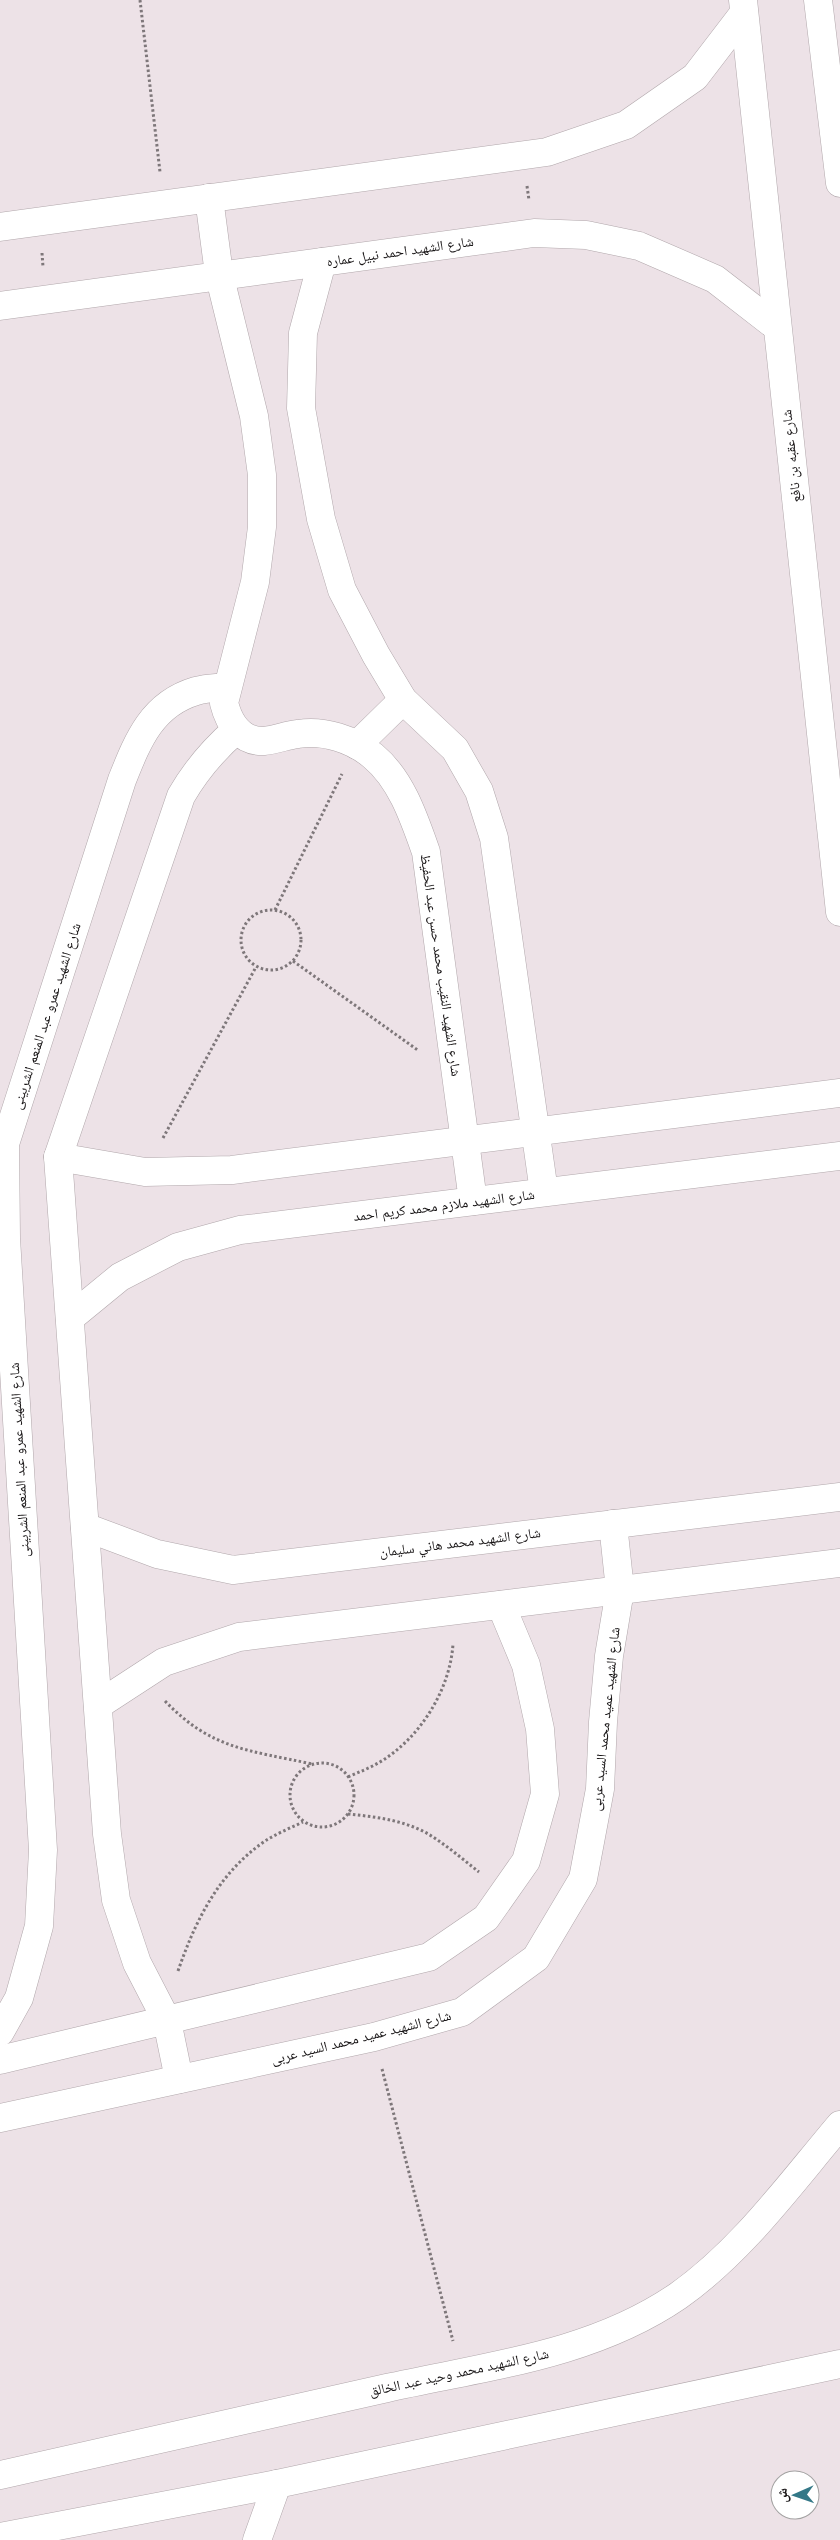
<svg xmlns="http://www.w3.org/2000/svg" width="840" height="2540" viewBox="0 0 840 2540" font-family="Inter,'Noto Naskh Arabic',sans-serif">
  <rect width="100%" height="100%" fill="#ede2e7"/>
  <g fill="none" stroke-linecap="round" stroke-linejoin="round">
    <g stroke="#b1a7ab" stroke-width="29">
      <g id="street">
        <path d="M743,0L840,912"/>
        <path d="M818,0L840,183"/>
        <path d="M209,198L219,274L254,416L262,475V527L255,582L224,703C229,723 241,742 264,741C276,740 287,735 298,734C324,730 353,739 373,756C401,779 414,818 426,852L473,1201"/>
        <path d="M0,227L547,152L626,125L695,77L744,13"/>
        <path d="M322,262L303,333L301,408L321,519L342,590L376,655L403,700L455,749L479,791L494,838L544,1192"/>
        <path d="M0,306L534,233L586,235L639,246L715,279L777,327"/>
        <path d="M357,745L403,700"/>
        <path d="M58,1157L145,1172L232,1170L840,1093"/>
        <path d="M70,1318L120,1277L178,1247L240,1230L840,1156"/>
        <path d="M85,1527L157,1554L233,1570L840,1497"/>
        <path d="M98,1705L164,1662L239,1637L840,1563"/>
        <path d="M0,2032L19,1998L39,1926L43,1850L6,1238L5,1144L122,780C138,740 152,704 196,691C206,688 217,688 227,687"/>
        <path d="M0,2060L429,1957L486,1918L526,1861L545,1794L540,1729L526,1665L501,1605"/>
        <path d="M179,2079L167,2021L137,1963L116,1900L107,1834L58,1157L181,796C196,770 213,750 236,730"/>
        <path d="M0,2118L374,2037L462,2012L536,1958L583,1879L600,1789L603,1722L609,1656L620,1590L613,1524"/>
        <path d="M0,2475C129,2446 258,2417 387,2388C487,2366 592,2355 678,2296C742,2251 790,2184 840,2125"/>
        <path d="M0,2537L277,2484L840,2364"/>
        <path d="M257,2540L277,2484"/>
      </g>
    </g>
    <g stroke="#7e777a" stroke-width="3" stroke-dasharray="2.5 2.5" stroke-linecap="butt">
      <path d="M140,0L160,172"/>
      <path d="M527,186L529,200"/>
      <path d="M42,253L43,267"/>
      <circle cx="271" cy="940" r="30"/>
      <path d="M275,910L342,774"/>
      <path d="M293,961L419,1051"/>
      <path d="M163,1138L256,967"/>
      <path d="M165,1701C212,1750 249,1750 312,1764"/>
      <circle cx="322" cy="1795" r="32"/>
      <path d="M348,1777C359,1772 370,1768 380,1762C420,1738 450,1690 453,1644"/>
      <path d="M348,1814C378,1817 411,1821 436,1839C451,1849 465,1861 479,1872"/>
      <path d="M178,1971C196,1919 219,1873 265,1841C276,1834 290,1828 303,1822"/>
      <path d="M382,2069L453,2341"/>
    </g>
    <use href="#street" stroke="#fff" stroke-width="28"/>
  </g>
  <g text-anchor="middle" stroke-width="4" stroke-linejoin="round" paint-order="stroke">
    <g font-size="14" fill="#191617" stroke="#fff">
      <text transform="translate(400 251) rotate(-8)" y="5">شارع الشهيد احمد نبيل عماره</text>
      <text transform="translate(791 456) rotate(-96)" y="5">شارع عقبه بن نافع</text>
      <text transform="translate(441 965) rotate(82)" y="5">شارع الشهيد النقيب محمد حسن عبد الحفيظ</text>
      <text transform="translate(46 1016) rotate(-72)" y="5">شارع الشهيد عمرو عبد المنعم الشربينى</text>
      <text transform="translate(444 1205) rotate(-7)" y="5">شارع الشهيد ملازم محمد كريم احمد</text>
      <text transform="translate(19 1460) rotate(-93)" y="5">شارع الشهيد عمرو عبد المنعم الشربينى</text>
      <text transform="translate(460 1542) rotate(-7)" y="5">شارع الشهيد محمد هاني سليمان</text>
      <text transform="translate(605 1719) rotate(-84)" y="5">شارع الشهيد عميد محمد السيد عربى</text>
      <text transform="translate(361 2037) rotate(-14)" y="5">شارع الشهيد عميد محمد السيد عربى</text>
      <text transform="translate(459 2372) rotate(-12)" y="5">شارع الشهيد محمد وحيد عبد الخالق</text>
    </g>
  </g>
  <g transform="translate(795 2495) rotate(268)"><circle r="24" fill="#ffffff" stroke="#a3a2a2"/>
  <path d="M0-4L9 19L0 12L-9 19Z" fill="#347887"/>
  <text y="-8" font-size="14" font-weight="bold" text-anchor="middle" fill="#191617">ش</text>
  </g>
</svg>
